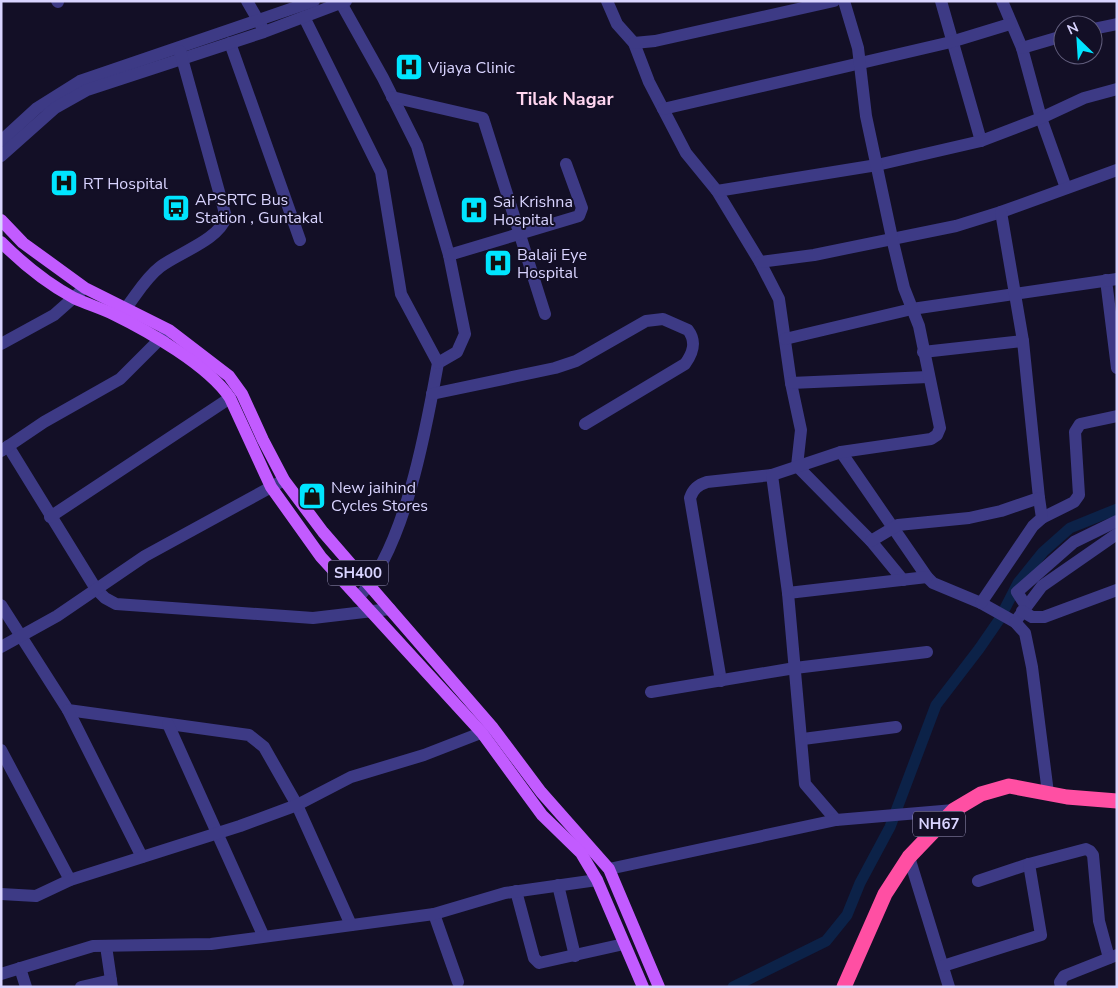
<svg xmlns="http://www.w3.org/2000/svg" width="1118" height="988" viewBox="0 0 1118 988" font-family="'Nunito Sans',sans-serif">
  <rect width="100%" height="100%" fill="#130f26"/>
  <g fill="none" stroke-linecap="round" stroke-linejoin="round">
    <path stroke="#0c2248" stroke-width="11" d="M733,987L826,941L847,915L860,883L890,827L936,705L979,649L999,620L1018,583L1043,552L1070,528L1117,509"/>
    <g stroke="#3d3a85" stroke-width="12">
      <path d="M57,1L58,2"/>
      <path d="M247,1L262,27"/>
      <path d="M607,1L617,24L634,43L649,82L686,153L717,191L760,262L779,299L791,383L801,430L797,466L871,541L903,580"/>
      <path d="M941,1L981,141"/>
      <path d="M1002,1L1022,48L1041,118L1066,188"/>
      <path d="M341,3L383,78L417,146L449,255L465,334L457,352L438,363C426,430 405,548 358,598"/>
      <path d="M304,17L381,172L401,294L438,363"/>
      <path d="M1093,29L1117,24"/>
      <path d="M230,43L300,240"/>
      <path d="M634,43L655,41L834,1"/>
      <path d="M1022,48L1063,36"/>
      <path d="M392,97L483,118L545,314"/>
      <path d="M663,109L951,42L1010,24"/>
      <path d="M1,141L37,108L80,81L314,1"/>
      <path d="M1,156L55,108L87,90L264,32L346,1"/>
      <path d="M717,191L877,165L981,141L1041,118L1084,98L1117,89"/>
      <path d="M449,255L579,216L582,208L566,164"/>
      <path d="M760,262L814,255L956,226L1001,212L1117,170"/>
      <path d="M1106,280L1117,368"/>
      <path d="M120,315C134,300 143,280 160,267C178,253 219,240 226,217L180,51"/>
      <path d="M785,339L912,309L1117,279"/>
      <path d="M1,344L54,315L80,292"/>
      <path d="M923,352L1023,341"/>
      <path d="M791,383L928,377"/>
      <path d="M432,394L555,368L576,361L646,321L663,319L688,330C697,342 693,353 685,364L585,424"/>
      <path d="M8,446L96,589L105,598L116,604L313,618L390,609"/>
      <path d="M1,451L44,422L120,379L167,332"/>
      <path d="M841,452L927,577L933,583L981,603L1015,622L1042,586L1117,534"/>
      <path d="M50,517L230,398"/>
      <path d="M1042,518L1074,502L1079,495L1075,432L1080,424L1117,416"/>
      <path d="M871,541L898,525L969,518L1001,511L1039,498L1023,341L1001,212"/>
      <path d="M788,593L927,577"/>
      <path d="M981,603L1033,526L1042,518L1039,498"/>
      <path d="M1,605L68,710L249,735L264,747L297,805L351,925"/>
      <path d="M1026,606L1017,592L1074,542L1117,521"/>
      <path d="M1022,611L1032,617H1044L1117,590"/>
      <path d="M1015,622L1025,633L1032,667L1048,793"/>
      <path d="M1,647L57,616L145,556L284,480"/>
      <path d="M721,681L690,498C693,489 698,485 707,482L772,475"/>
      <path d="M651,692L795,668L927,652"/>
      <path d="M68,710L142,857"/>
      <path d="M168,724L263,935"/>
      <path d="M803,739L896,727"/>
      <path d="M1,750L70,880"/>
      <path d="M836,820L805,784L788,593L772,475L841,452L931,439L937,435L940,428L919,326L904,288L892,238L866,116L858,48L844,1"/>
      <path d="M909,857L949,987"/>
      <path d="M609,869L836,820L954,810"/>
      <path d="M978,881L1029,864L1086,849L1090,851L1093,855L1099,921L1109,958"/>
      <path d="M558,885L575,956"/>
      <path d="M516,891L534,958L539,963L624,944"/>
      <path d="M1,894L36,896L70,880L240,826L297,805L351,777L424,755L491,729"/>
      <path d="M434,914L458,982"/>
      <path d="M106,946L112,987"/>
      <path d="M943,966L1041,935L1029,864"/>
      <path d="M20,968L26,987"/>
      <path d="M1,974L93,946L211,944L434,914L505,893L597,880"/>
      <path d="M81,987L111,980"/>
      <path d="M1061,987L1060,982L1064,976L1117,955"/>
    </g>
    <g stroke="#c25bff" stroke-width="12">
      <path d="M1,220L23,243L85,288L169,330L229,376L242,394L263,440L284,480L323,532L493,728L541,792L609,869L659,987"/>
      <path d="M1,242C22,263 48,284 74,298C87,304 100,308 113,314C148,331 209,366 230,398L271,487L321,557L482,733L542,815L581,853L597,880L643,987"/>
    </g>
    <path stroke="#ff4fa3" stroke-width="15" d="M844,987L885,894L909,857L954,810L981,794L1009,786L1067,797L1117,801"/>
  </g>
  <defs>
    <g id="hospital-square" transform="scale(1.4375)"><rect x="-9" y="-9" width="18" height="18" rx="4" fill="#00e5ff" stroke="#130f26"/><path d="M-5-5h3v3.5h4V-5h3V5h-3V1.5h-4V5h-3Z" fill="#111"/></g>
    <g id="bus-square" transform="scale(1.4375)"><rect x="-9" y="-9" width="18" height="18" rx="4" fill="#00e5ff" stroke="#130f26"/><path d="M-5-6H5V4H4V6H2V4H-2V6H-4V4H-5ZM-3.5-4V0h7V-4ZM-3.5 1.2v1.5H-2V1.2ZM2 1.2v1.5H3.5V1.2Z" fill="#111"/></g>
    <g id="shop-square" transform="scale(1.4375)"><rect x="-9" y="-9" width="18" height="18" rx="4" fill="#00e5ff" stroke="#130f26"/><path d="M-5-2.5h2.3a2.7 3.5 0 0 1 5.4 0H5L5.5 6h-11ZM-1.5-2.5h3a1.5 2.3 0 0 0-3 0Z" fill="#111"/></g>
  </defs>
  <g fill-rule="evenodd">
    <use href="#hospital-square" x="409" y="67"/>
    <use href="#hospital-square" x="64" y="183"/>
    <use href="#bus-square" x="176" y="208"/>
    <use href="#hospital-square" x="474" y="210"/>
    <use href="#hospital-square" x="498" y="263"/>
    <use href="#shop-square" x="312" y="496"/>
  </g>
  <g text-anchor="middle" stroke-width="4" stroke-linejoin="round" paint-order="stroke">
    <g fill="#130f26" stroke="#9e99be" stroke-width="1">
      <rect x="328" y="560.5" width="60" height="25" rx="4"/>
      <rect x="913" y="811.5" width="52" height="25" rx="4"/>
    </g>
    <g font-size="15" font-weight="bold" fill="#d9d4ff">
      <text x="358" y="578">SH400</text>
      <text x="939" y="829">NH67</text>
    </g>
    <g font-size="16" fill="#d9d4ff" stroke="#130f26" text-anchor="start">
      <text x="428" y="73">Vijaya Clinic</text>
      <text x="83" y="189">RT Hospital</text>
      <text x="195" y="205">APSRTC Bus<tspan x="195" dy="18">Station , Guntakal</tspan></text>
      <text x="493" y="207">Sai Krishna<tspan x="493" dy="18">Hospital</tspan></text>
      <text x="517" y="260">Balaji Eye<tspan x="517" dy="18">Hospital</tspan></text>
      <text x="331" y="493">New jaihind<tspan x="331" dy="18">Cycles Stores</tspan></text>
    </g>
    <g font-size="18" font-weight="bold" fill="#ffd6f0" stroke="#130f26">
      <text x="565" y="105">Tilak Nagar</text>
    </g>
  </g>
  <rect width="1118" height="988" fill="none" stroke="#d9d4ff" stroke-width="5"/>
  <g transform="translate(1078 40) rotate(335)"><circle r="24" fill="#130f26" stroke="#625e7d"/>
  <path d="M0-4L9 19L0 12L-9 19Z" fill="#00e5ff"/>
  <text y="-8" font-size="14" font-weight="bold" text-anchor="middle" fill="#d9d4ff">N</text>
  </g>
</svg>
